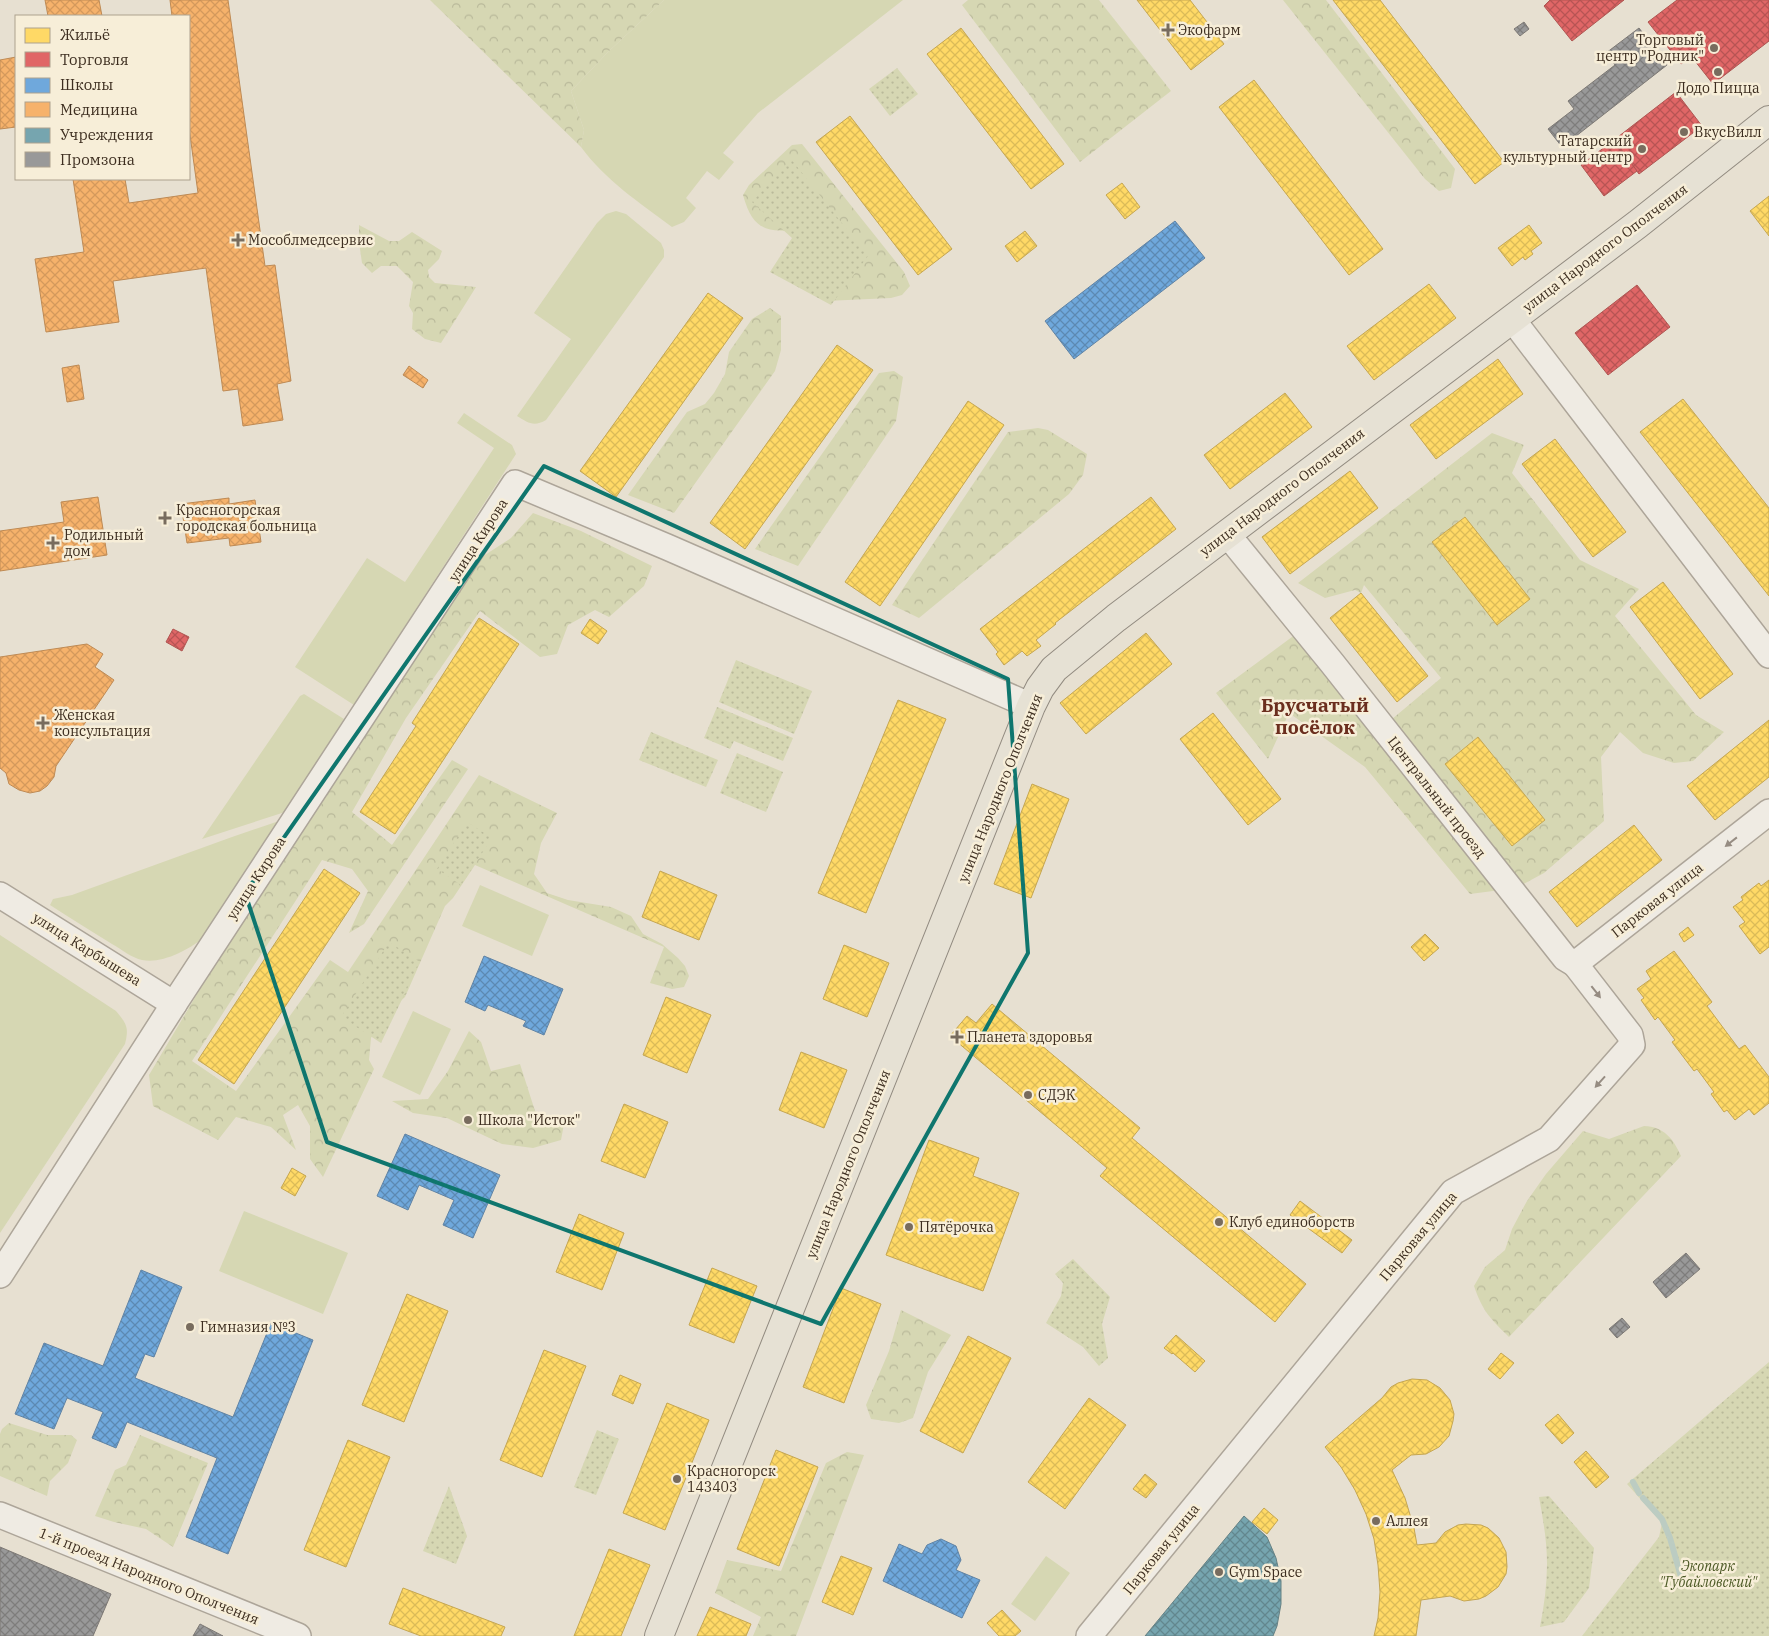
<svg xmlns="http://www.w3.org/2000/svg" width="1769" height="1636" viewBox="0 0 1769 1636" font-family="'IBM Plex Serif',serif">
  <defs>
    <pattern id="forest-crowns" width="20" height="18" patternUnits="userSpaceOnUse" patternTransform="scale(1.25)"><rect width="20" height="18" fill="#d6d7b3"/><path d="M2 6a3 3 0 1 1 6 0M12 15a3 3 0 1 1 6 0" fill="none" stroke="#b9b99a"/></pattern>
    <pattern id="park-dots" width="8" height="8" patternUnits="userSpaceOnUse" patternTransform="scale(1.25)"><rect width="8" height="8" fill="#d6d7b3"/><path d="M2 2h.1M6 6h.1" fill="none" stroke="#b9b99a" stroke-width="1.8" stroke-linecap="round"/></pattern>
    <pattern id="homes-cross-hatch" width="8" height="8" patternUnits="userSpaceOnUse" patternTransform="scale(1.25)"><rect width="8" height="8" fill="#ffd966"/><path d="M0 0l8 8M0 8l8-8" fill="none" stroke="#dbbb58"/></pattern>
    <pattern id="shops-cross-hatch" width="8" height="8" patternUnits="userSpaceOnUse" patternTransform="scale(1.25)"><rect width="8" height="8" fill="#e06666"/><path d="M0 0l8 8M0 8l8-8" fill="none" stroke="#b75454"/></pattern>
    <pattern id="schools-cross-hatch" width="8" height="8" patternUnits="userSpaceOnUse" patternTransform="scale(1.25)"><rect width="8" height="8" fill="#6fa8dc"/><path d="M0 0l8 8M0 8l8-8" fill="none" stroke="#5c89b2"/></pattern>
    <pattern id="health-cross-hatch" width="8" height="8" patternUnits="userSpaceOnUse" patternTransform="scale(1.25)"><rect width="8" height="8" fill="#f6b26b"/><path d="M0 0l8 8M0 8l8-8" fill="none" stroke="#d4995c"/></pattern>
    <pattern id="public-cross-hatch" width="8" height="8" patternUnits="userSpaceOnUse" patternTransform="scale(1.25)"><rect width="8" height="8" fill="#76a5af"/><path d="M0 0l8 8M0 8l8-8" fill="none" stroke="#62878e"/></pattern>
    <pattern id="industry-cross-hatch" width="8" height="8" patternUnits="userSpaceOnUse" patternTransform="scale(1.25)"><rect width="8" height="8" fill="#999"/><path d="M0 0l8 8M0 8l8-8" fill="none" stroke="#7e7d7c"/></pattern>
  </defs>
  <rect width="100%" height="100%" fill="#e7e0d1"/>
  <g fill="#d6d7b3">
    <path d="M664,0H903L758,113L723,153L734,162L719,180L707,171L686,198L696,208L684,222L672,227C640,203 605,180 581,147L584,130L571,91L608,52Z"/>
    <path d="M616,211L626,214L661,243L664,250V257L546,420C534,427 528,423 517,416L571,339L534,313L597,223L606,214Z"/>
    <path d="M464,413L512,445L516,454L354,705L295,667L367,558L405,582L494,448L457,423Z"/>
    <path d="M304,694L344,719L285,812L202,839L300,696Z"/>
    <path d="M279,821L202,939C188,950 162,964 142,960C132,958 121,949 112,944C91,931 70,918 50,905L53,899L72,895L232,837Z"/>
    <path d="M480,885L549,915L532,956L462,926Z"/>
    <path d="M0,935L116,1011C127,1024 129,1028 125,1044L0,1233Z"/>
    <path d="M413,1011L451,1029L420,1095L382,1077Z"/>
    <path d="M244,1211L348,1253L323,1314L219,1271Z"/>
    <path d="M1046,1556L1070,1573L1035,1621L1011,1604Z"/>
  </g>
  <g fill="url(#forest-crowns)" fill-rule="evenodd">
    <path d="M430,0H664L608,52L571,91L584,130L581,147Z"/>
    <path d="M968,0H1099L1171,91L1080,162L962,5Z"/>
    <path d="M1283,0H1326L1455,169L1451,188L1439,191L1425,179Z"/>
    <path d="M802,144L904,272L910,286L902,295L891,298L826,301L805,231C769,230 754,235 743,195L749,185L792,145Z"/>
    <path d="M359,225L389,241H399L412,232L442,251L439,259L428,270L429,277L435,283L476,287L441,343L425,339L412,329L413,313L409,306L413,282L397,266H381L372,273L362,263L359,242Z"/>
    <path d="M770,308L781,316V350L775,371L674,513L628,495L687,412L705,404L714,393L725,374L729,352L752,319Z"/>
    <path d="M894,371L903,377L896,421L798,566L755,549L879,373Z"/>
    <path d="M1038,428L1048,430L1087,454L1083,475L1069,494L919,618L892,605L1008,432Z"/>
    <path d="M1492,433L1524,445L1512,473L1580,560L1639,589L1615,616L1696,715L1724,732L1693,761L1674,763L1643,753L1620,732L1601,757L1604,821L1544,873L1516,888L1470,894L1365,767L1289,713L1268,759L1216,693L1296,634L1373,735L1441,678L1364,585L1361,593L1355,590L1325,598L1298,583ZM1464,517L1529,599L1497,625L1432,542ZM1478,737L1544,820L1512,846L1445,764Z"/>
    <path d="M533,513L581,531L652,566L644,586L609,617L595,610L568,625L557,654L540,657L480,611L406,718L352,812L392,845L452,760L468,769L364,924L349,933L368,891L352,869L322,860L192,1061L236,1091L330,960L348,972L479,775L557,813L541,843L534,874L547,893L568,900L611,907L631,916L643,934L662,944L678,958L685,966L689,976L684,987L672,989L650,983L664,947L475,865L453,898L445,906L405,997L381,1019L371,1038L369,1060L374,1069L323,1177L310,1159V1126L298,1105L283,1115L296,1150L271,1127L236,1117L218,1140L153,1106L149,1075L292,834L471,564L511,538Z"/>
    <path d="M469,1031L481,1042L491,1071L520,1064L535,1111L548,1121L564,1124L561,1140L533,1148L502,1144L447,1118L413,1113L392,1101L428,1099L448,1071Z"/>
    <path d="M1644,1126C1664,1127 1673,1138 1681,1156L1509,1337C1490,1318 1483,1312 1474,1286L1485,1267L1505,1250L1512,1229L1527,1201L1546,1174L1583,1131L1609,1139Z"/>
    <path d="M901,1310L951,1335L928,1372L913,1418L899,1423L871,1419L866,1405L889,1351Z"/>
    <path d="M9,1423L47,1435H71L77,1440L68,1463L50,1481L47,1496L0,1476V1434L2,1429Z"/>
    <path d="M140,1435L208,1463L173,1547L146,1529L114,1522L95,1516L115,1470L126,1465Z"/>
    <path d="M847,1452L864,1455L796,1636H753L761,1617L715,1593L727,1560L781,1571L826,1463Z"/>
  </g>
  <g fill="url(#park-dots)">
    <path d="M897,68L918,94L890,116L869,89Z"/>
    <path d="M791,159L868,256L831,305L770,272L792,238L752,202Z"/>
    <path d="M736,660L812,691L794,734L719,702Z"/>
    <path d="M717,707L793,738L783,761L734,741L730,749L704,738Z"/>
    <path d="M651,732L718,760L706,787L639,760Z"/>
    <path d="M737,753L783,772L766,812L720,793Z"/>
    <path d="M467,822L492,838L461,885L437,869Z"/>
    <path d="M389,942L420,962L381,1043L341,1017Z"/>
    <path d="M1073,1259L1110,1297L1102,1324L1108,1358L1099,1366L1083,1347L1046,1323L1061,1296L1063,1283L1055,1274Z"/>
    <path d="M1769,1362V1636H1582L1659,1537L1662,1523L1627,1484Z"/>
    <path d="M597,1430L619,1439L596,1495L574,1487Z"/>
    <path d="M449,1486L467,1536L456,1564L423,1551Z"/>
    <path d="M1549,1496L1594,1548L1589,1588L1564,1622L1540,1627C1544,1606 1547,1585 1547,1564C1547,1541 1543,1519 1539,1497Z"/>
  </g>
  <g fill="url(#homes-cross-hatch)" stroke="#c5a651">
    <path d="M1137,0H1190L1224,44L1191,70Z"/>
    <path d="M1333,0H1380L1504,162L1475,184Z"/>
    <path d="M961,28L1064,164L1031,189L927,54Z"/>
    <path d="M1254,80L1383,249L1349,275L1219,107Z"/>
    <path d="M850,116L952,249L918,275L816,142Z"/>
    <path d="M1122,183L1140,207L1125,219L1106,195Z"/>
    <path d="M1769,196V236L1750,211Z"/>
    <path d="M1529,225L1542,243L1531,251L1533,254L1525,260L1523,257L1512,266L1498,248Z"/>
    <path d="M1025,231L1037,246L1017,262L1005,246Z"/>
    <path d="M1429,284L1456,318L1374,380L1347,346Z"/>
    <path d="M708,293L743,318L616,497L580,471Z"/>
    <path d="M837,345L873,370L745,549L710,523Z"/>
    <path d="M1498,359L1523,394L1436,459L1410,425Z"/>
    <path d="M1285,393L1312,427L1230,489L1204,455Z"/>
    <path d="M1683,399L1769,508V596L1640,432Z"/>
    <path d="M968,401L1004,425L880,606L845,582Z"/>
    <path d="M1555,439L1626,532L1593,557L1522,464Z"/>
    <path d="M1350,471L1378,508L1290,574L1262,537Z"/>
    <path d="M1151,497L1176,529L1055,623L1056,624L1036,640L1041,646L1027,656L1022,651L1004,665L996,654L998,652L980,629Z"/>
    <path d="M1465,517L1530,599L1497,625L1432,542Z"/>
    <path d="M1663,582L1733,674L1700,699L1630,607Z"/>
    <path d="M1361,593L1428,676L1397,702L1330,618Z"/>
    <path d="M479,618L519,644L395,834L360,812L416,726L412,723Z"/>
    <path d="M590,619L607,631L598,644L581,633Z"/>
    <path d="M1146,633L1172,664L1086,734L1060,703Z"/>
    <path d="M898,700L946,719L866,913L818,893Z"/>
    <path d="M1213,713L1281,799L1248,825L1180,739Z"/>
    <path d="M1769,720V777L1715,820L1687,786Z"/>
    <path d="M1478,737L1545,820L1512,846L1445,764Z"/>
    <path d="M1032,784L1069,799L1031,898L994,884Z"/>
    <path d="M1634,825L1662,860L1577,927L1549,892Z"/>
    <path d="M324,869L360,893L234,1084L198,1060Z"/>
    <path d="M660,871L717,895L699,940L642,917Z"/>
    <path d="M1769,880V947L1760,954L1739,926L1745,922L1733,907L1743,900L1741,897L1759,883L1761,886Z"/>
    <path d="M1688,927L1694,935L1684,942L1679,934Z"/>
    <path d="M1425,934L1439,948L1424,961L1411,947Z"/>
    <path d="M844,945L889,963L867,1017L823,999Z"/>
    <path d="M1674,951L1712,1002L1707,1006L1739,1049L1745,1045L1769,1077V1103L1754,1115L1749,1109L1735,1120L1727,1110L1724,1112L1711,1094L1714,1092L1697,1069L1694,1071L1672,1042L1675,1040L1658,1017L1655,1020L1641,1000L1644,998L1637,989L1651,979L1646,971Z"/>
    <path d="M666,997L711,1015L687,1073L643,1055Z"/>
    <path d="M992,1004L1140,1128L1132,1138L1306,1284L1275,1322L1100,1176L1107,1168L950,1036L967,1016L976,1023Z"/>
    <path d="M801,1052L847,1070L824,1128L779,1110Z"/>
    <path d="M624,1104L668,1122L645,1178L601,1161Z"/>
    <path d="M929,1140L979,1158L973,1176L1019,1193L983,1291L886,1255Z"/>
    <path d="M292,1168L306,1176L295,1196L281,1188Z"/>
    <path d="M1300,1201L1352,1240L1342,1253L1290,1215Z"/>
    <path d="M579,1214L624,1233L602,1290L556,1272Z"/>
    <path d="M712,1268L757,1286L734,1343L689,1325Z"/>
    <path d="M841,1288L881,1304L844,1403L803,1387Z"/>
    <path d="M407,1294L448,1311L404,1422L362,1405Z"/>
    <path d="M1176,1335L1205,1361L1195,1372L1173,1353L1172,1354L1164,1348Z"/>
    <path d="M968,1336L1011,1358L963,1453L920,1431Z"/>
    <path d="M544,1350L586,1366L542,1477L500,1460Z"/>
    <path d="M1501,1353L1514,1363L1500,1379L1488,1369Z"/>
    <path d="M620,1375L641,1384L633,1404L612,1395Z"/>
    <path d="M1412,1379L1427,1380L1440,1388L1450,1400L1454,1414L1453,1421L1449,1436L1439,1447L1426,1454L1411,1455L1392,1470L1405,1498L1414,1528L1417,1545L1436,1543L1445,1532L1458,1525L1466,1524L1481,1525L1488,1528L1499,1538L1506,1552L1507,1567L1506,1574L1498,1587L1486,1596L1479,1599L1464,1601L1450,1596L1421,1600L1416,1636H1374L1378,1618L1380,1592L1378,1565L1374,1539L1366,1514L1355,1490L1341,1467L1325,1447L1382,1398L1391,1387L1398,1383Z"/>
    <path d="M1089,1398L1126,1425L1065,1509L1028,1482Z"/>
    <path d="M667,1403L709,1420L665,1530L623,1513Z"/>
    <path d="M1558,1414L1574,1433L1562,1444L1545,1425Z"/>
    <path d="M348,1440L390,1457L346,1567L304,1550Z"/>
    <path d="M776,1450L818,1467L779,1566L737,1549Z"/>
    <path d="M1586,1451L1609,1477L1596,1488L1574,1462Z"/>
    <path d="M1145,1474L1157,1484L1146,1498L1133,1489Z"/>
    <path d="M1264,1508L1278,1520L1267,1534L1252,1522Z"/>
    <path d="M609,1549L650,1565L621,1636H574Z"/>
    <path d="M841,1556L872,1568L853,1615L822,1602Z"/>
    <path d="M403,1588L505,1627L501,1636H421L389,1624Z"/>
    <path d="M710,1607L751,1624L746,1636H697Z"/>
    <path d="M1002,1610L1021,1631L1015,1636H999L987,1623Z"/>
  </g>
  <g fill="url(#shops-cross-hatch)" stroke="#af5551">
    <path d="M1550,0H1624L1572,41L1544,6Z"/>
    <path d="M1677,0H1769V41L1713,84L1691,56L1681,64L1648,22Z"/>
    <path d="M1676,92L1702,126L1639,174L1614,140Z"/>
    <path d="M1614,140L1637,171L1604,196L1581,165Z"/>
    <path d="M1637,285L1670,327L1608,375L1575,333Z"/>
    <path d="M173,629L189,637L182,651L166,642Z"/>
  </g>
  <g fill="url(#schools-cross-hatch)" stroke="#6083a4">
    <path d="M1175,221L1205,258L1074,359L1045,321Z"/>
    <path d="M484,956L563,989L544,1035L523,1026L526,1021L488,1005L485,1011L465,1002Z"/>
    <path d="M405,1134L500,1175L473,1238L443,1225L454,1200L419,1185L408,1210L377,1196Z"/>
    <path d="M141,1270L182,1287L154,1357L145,1354L135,1378L233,1417L271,1323L313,1340L228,1554L186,1537L217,1458L127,1422L116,1448L92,1438L103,1412L67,1398L54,1429L15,1414L44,1343L103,1366Z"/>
    <path d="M941,1539L956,1546L961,1560L956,1570L980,1580L962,1618L883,1581L899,1544L922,1554L927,1545Z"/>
  </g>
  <g fill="url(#health-cross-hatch)" stroke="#be8a54">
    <path d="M45,0H99L102,16H48Z"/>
    <path d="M170,0H228L265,266L275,265L291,381L277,384L283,420L243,426L238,389L223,391L206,268L113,281L119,322L46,332L35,259L84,252L73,179H125L129,203L198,193L189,128V16H172Z"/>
    <path d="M16,57V127L0,129V60Z"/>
    <path d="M79,365L84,399L67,402L62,368Z"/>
    <path d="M409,366L428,380L423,388L403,375Z"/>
    <path d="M98,497L107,555L0,571V531L64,522L61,502Z"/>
    <path d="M229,498V504L255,500L261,542L230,546L229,538L187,543L181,504Z"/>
    <path d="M87,644L103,654L95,667L114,680L56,766L54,777L47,786L40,791L30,793L19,790L9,784L6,773L0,768V657Z"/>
  </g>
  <path fill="url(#public-cross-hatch)" stroke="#658184" d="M1244,1516L1267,1537L1276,1558L1281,1581V1604L1277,1626L1273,1636H1145Z"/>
  <g fill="url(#industry-cross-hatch)" stroke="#7d7975">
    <path d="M1524,22L1529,29L1520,36L1514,29Z"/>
    <path d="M1639,28L1667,65L1562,147L1548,129L1574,109L1568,101L1615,65L1606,53Z"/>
    <path d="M1686,1253L1700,1269L1666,1298L1653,1282Z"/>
    <path d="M1622,1318L1630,1327L1617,1338L1609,1329Z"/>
    <path d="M0,1547L111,1594L93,1636H0Z"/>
    <path d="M200,1624L223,1636H193Z"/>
  </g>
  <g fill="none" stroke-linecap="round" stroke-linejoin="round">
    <g stroke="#bcccc2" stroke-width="6">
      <path d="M1633,1482L1639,1493"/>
      <path d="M1643,1498L1662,1519L1670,1538L1683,1584"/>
    </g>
    <g stroke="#ada599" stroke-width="28">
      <g id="minor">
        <path d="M1512,319L1769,655"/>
        <path d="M1227,534L1332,663L1565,958L1575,964"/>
        <path d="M0,895L174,1004"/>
        <path d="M0,1275L174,1004L515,483L667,547L1031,706"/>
        <path d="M0,1515L298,1636"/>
        <path d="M1089,1636L1453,1192L1549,1139L1632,1045L1630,1035L1575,964L1769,812"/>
      </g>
    </g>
    <g stroke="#928b80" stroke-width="30">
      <path id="major" d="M659,1636L1031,706L1040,688L1054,669L1116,618L1638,224L1769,120"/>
    </g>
    <use href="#minor" stroke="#efebe3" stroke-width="25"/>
    <use href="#major" stroke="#e6e1d4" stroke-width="28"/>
  </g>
  <defs><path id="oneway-solid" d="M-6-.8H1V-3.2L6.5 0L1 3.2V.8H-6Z" transform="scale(1.25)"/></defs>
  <g fill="#968c82">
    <use href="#oneway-solid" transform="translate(1731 842) rotate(142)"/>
    <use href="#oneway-solid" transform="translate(1596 992) rotate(52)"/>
    <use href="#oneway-solid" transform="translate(1600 1082) rotate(132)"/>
  </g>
  <path fill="none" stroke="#0f766e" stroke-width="4" stroke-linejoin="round" d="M544,466L1008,679L1028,953L821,1324L327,1142L245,893Z"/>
  <g fill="#786c5e" stroke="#f7eed8" stroke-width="2">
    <path d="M1165.5 22.5h5v5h5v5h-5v5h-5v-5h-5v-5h5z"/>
    <circle cx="1714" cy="48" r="5"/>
    <circle cx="1718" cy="72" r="5"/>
    <circle cx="1684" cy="132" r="5"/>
    <circle cx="1642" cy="149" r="5"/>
    <path d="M235.5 232.5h5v5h5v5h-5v5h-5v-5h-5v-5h5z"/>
    <path d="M162.5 510.5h5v5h5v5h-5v5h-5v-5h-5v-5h5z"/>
    <path d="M50.5 535.5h5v5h5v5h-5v5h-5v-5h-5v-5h5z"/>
    <path d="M40.5 715.5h5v5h5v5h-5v5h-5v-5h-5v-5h5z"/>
    <path d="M954.5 1029.5h5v5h5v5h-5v5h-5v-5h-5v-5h5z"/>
    <circle cx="1028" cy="1095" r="5"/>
    <circle cx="468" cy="1120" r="5"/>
    <circle cx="1219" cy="1222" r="5"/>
    <circle cx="909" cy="1227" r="5"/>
    <circle cx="190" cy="1327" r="5"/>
    <circle cx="677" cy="1479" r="5"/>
    <circle cx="1376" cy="1521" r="5"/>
    <circle cx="1219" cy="1572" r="5"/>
  </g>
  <g text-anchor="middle" stroke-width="5" stroke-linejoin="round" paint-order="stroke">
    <g font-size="14" fill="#3d2e20" stroke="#f7eed8" text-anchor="start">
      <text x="1178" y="35">Экофарм</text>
      <text x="1704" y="45" text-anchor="end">Торговый<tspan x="1704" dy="16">центр "Родник"</tspan></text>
      <text x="1718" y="93" text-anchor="middle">Додо Пицца</text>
      <text x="1694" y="137">ВкусВилл</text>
      <text x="1632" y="146" text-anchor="end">Татарский<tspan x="1632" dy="16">культурный центр</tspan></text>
      <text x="248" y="245">Мособлмедсервис</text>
      <text x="176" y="515">Красногорская<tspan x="176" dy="16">городская больница</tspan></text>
      <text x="64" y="540">Родильный<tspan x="64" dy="16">дом</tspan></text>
      <text x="54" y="720">Женская<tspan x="54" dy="16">консультация</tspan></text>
      <text x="967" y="1042">Планета здоровья</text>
      <text x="1038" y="1100">СДЭК</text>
      <text x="478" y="1125">Школа "Исток"</text>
      <text x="1229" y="1227">Клуб единоборств</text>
      <text x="919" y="1232">Пятёрочка</text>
      <text x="200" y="1332">Гимназия №3</text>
      <text x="687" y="1476">Красногорск<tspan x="687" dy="16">143403</tspan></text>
      <text x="1386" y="1526">Аллея</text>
      <text x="1229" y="1577">Gym Space</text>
    </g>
    <g font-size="14" fill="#3d2e20" stroke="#f7eed8">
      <text transform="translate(1605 248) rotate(-37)" y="5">улица Народного Ополчения</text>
      <text transform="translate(1282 492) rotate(-37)" y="5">улица Народного Ополчения</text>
      <text transform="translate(478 540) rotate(-57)" y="5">улица Кирова</text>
      <text transform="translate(1000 788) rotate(-68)" y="5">улица Народного Ополчения</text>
      <text transform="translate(1437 797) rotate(52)" y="5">Центральный проезд</text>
      <text transform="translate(256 878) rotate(-57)" y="5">улица Кирова</text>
      <text transform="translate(1657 900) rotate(-38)" y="5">Парковая улица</text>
      <text transform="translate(87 949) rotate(32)" y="5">улица Карбышева</text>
      <text transform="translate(848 1164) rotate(-68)" y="5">улица Народного Ополчения</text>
      <text transform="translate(1418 1236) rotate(-50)" y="5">Парковая улица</text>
      <text transform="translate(1161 1549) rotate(-51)" y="5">Парковая улица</text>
      <text transform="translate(149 1576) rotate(22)" y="5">1-й проезд Народного Ополчения</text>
    </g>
    <g font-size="14" font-style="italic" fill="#4d5a26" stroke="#f7eed8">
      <text x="1708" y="1571">Экопарк<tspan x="1708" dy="16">"Губайловский"</tspan></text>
    </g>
    <g font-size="19" font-weight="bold" fill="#6b2e1e" stroke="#f7eed8">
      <text x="1315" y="712">Брусчатый<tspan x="1315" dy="22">посёлок</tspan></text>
    </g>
  </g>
  <rect x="15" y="15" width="175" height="165" fill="#f7eed8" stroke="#ada18e"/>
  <rect x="25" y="28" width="25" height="15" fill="#ffd966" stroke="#ada18e"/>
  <text x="60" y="40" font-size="15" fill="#3d2e20">Жильё</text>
  <rect x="25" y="52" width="25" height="15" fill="#e06666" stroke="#ada18e"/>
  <text x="60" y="65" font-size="15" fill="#3d2e20">Торговля</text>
  <rect x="25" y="78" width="25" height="15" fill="#6fa8dc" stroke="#ada18e"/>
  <text x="60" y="90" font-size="15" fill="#3d2e20">Школы</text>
  <rect x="25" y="102" width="25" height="15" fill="#f6b26b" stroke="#ada18e"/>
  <text x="60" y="115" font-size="15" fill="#3d2e20">Медицина</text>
  <rect x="25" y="128" width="25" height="15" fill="#76a5af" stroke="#ada18e"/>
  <text x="60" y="140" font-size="15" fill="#3d2e20">Учреждения</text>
  <rect x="25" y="152" width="25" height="15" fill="#999999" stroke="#ada18e"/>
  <text x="60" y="165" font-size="15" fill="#3d2e20">Промзона</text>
</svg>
